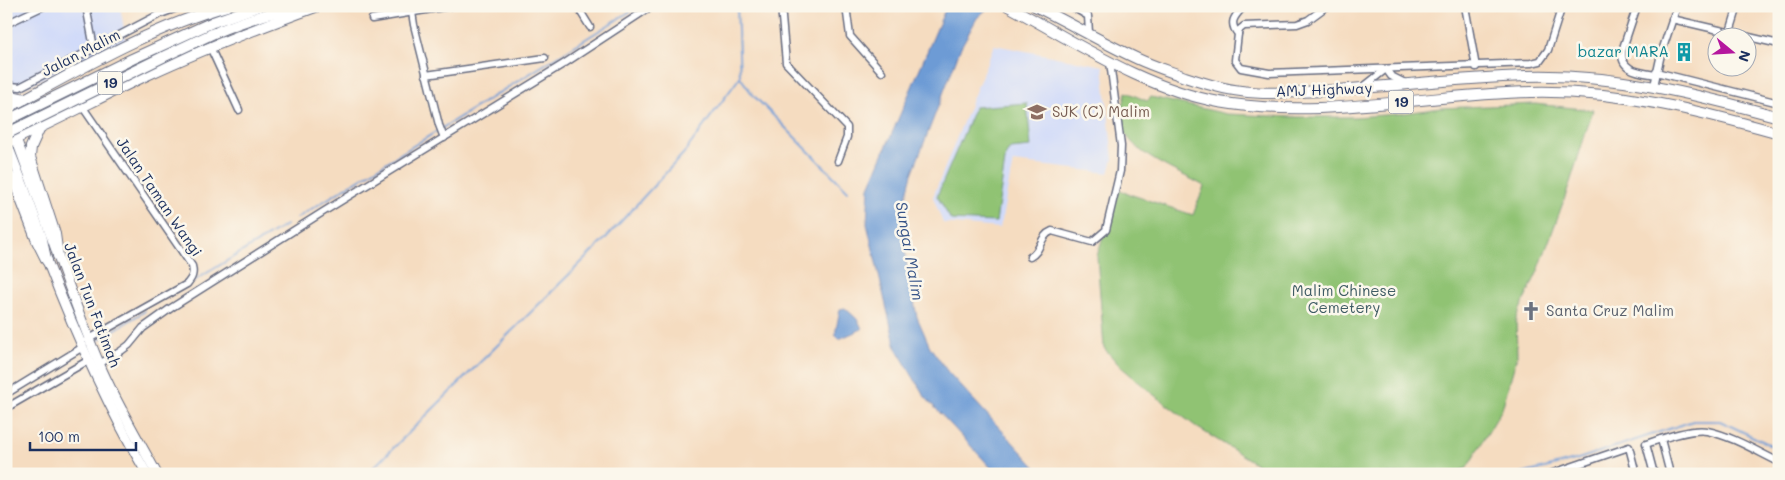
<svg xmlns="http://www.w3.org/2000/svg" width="1785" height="480" viewBox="0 0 1785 480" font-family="Mali,sans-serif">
  <rect width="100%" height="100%" fill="#fbf7ec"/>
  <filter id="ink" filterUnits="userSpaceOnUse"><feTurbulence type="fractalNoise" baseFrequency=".02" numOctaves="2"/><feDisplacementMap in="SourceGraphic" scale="10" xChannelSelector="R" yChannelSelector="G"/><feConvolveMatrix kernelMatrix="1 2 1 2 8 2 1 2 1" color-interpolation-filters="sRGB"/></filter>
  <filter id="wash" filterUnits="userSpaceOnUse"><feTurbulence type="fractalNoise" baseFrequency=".0096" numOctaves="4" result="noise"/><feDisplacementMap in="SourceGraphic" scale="20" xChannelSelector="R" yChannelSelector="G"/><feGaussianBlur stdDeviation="1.12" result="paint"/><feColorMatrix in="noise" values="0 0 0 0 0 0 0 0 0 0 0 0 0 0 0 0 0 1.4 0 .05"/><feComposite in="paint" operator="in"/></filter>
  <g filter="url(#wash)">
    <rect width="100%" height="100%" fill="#f5dcc0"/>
    <g fill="#d0daf9">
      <path d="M6,6H120L126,40L6,96Z"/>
      <path d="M994,45L1103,66L1113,159L1109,173L1013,162L1000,228L943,223L933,197Z"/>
    </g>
    <g fill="#90c373" stroke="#567968">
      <path d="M1126,92L1147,101L1151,97L1227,114L1291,117H1355L1398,114L1441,108L1535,104L1593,110L1568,189L1538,271L1516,318L1517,356L1502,409L1467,468L1450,474H1285L1258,465L1198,428L1154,395L1120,366L1104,348L1097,256L1117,190L1193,215L1204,186C1179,171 1129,155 1121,123C1119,114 1125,101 1126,92Z"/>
      <path d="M1027,103L1031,147L1010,149L1006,154L996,222L951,220L937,196L975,107Z"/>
    </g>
    <g fill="#6d9bd5" stroke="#44659a">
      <path d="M948,6H990L977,18L961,47L912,174L903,209L906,259L917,317L930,347L948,372L1042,474H997L925,397L896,348L867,224L869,187L944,12Z"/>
      <path d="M845,308L858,320L862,329L839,339L835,335L840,309Z"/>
    </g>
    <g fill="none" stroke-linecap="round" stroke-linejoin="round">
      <g stroke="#6d9bd5" stroke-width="2">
        <path d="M737,6L740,77L753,95L848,191"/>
        <path d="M297,218L639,6"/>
        <path d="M192,282L286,225"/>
        <path d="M98,340L145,311"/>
        <path d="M51,370L72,357"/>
        <path d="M367,474L603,241L684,153L740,77"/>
        <path d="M1522,474L1575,460L1693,421H1720L1779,449"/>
      </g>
    </g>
  </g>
  <g filter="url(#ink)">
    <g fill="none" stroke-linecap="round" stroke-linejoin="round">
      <g stroke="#676c80" stroke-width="9">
        <g id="minor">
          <path d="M86,6L94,48"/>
          <path d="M411,6L414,25L439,125L444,138"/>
          <path d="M577,6L590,27"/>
          <path d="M781,6L786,63L847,127V137L838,161"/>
          <path d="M846,6L850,36L882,72"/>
          <path d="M1071,6L1088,16L1089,33"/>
          <path d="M1244,6C1235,16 1228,22 1238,34L1235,60L1241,68L1269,73L1531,63L1540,61L1548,50L1562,6"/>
          <path d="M1465,6L1476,67"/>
          <path d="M1637,6L1622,51C1620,71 1640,72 1656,75"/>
          <path d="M372,19L450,6"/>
          <path d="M1672,19L1779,44"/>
          <path d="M6,24L44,6"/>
          <path d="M1730,32L1738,6"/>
          <path d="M1238,34L1239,30L1244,26L1297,24L1308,20L1327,6"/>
          <path d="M210,47L239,110"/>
          <path d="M1656,72L1779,103"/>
          <path d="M426,75L545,58"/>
          <path d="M6,83L12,86L20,87L158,15L182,6"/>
          <path d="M1654,86L1661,54L1677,6"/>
          <path d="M1362,88L1386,69L1391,76L1405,83"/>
          <path d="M82,106L192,266C194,274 192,278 187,284L89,339"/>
          <path d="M1030,257C1042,251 1039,236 1052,231L1092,242L1106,230L1120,171L1121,146L1110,62"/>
          <path d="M99,364L121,351L129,345L143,328L171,308L323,212L565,63L652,6"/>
          <path d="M6,394L83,347"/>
          <path d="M6,408L89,360"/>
          <path d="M1661,439L1670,474"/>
          <path d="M1550,474L1629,447L1636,474"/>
          <path d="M1654,474L1646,444C1661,439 1691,428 1707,431C1732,436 1756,451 1779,462"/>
        </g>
      </g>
      <g stroke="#676c80" stroke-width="11">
        <g id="secondary">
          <path d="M6,113C39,195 64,281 99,363C115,401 137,437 157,474"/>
          <path d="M6,141C19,173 31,205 42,237C44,246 45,255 48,263C76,336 108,407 147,474"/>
        </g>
      </g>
      <g stroke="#676c80" stroke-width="12">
        <g id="primary">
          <path d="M6,95L25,99"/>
          <path d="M6,109C77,71 149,28 227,6"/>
          <path d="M40,127L31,147L30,157L55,234L58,256"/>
          <path d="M6,143C54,122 100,97 147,75C203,49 260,27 318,6"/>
          <path d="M6,172L14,181L37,241L47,261"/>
        </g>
      </g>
      <g stroke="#676c80" stroke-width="12">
        <g id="trunk">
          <path d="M1008,6C1076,42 1142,88 1219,102C1322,120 1427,94 1531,92C1616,90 1697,110 1779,133"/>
          <path d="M1035,6C1070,23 1103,43 1138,59C1153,66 1169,71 1185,77C1203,83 1222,89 1241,91C1267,95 1295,92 1321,91C1389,87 1457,78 1525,76C1611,73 1696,94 1779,117"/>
          <path d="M213,22L259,6"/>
          <path d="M214,33C243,21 274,10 305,6"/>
        </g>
      </g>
      <use href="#minor" stroke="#fff" stroke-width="6"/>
      <use href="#secondary" stroke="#fff" stroke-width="9"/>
      <use href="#primary" stroke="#fff" stroke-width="10"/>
      <use href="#trunk" stroke="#fff" stroke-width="10"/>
      <g stroke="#676c80" stroke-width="12" stroke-linecap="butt">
        <g id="trunk-bridge">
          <path d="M6,121L132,59L213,22"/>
          <path d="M6,134L165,56L214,33"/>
        </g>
      </g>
      <use href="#trunk-bridge" stroke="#fff" stroke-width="10"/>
    </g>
  </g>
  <defs>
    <g id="building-bare" transform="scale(1.5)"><path d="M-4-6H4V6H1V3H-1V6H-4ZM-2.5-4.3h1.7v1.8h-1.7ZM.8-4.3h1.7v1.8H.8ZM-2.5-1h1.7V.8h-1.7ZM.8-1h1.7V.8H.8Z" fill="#0f9aa8" stroke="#fbf7ec" stroke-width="2.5" paint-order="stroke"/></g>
    <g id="school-bare" transform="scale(1.5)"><path d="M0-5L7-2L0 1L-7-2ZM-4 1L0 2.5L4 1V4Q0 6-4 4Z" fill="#8d6e63" stroke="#fbf7ec" stroke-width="2.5" paint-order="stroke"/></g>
    <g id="church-bare" transform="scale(1.5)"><path d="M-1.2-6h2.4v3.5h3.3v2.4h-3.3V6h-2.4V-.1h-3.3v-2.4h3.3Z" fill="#6b7280" stroke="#fbf7ec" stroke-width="2.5" paint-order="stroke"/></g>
  </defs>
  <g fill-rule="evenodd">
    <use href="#building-bare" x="1684" y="52"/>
    <use href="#school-bare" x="1037" y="112"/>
    <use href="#church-bare" x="1531" y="311"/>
  </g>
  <g text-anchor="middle" stroke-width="5" stroke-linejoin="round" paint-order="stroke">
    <g fill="#fbf7ec" stroke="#5e6b89" stroke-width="1">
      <rect x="97.5" y="71.5" width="25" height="23" rx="4"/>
      <rect x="1388.5" y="90.5" width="25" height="23" rx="4"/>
    </g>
    <g font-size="14" font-weight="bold" fill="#1b2f5e">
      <text x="110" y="88">19</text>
      <text x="1401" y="107">19</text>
    </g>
    <g font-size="15" fill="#0d838f" stroke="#fbf7ec" text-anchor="end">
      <text x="1669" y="57">bazar MARA</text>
    </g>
    <g font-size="15" fill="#1b2f5e" stroke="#fbf7ec">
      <text transform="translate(81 53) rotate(-27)" y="5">Jalan Malim</text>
      <text transform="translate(1324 90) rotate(-2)" y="5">AMJ Highway</text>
      <text transform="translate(159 197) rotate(56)" y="5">Jalan Taman Wangi</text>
      <text transform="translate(92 305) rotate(69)" y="5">Jalan Tun Fatimah</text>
    </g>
    <g font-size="15" fill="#785e54" stroke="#fbf7ec" text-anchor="start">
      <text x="1052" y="117">SJK (C) Malim</text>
    </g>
    <g font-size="15" fill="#3e5b64" stroke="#fbf7ec">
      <text x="1344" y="296">Malim Chinese<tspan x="1344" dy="17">Cemetery</tspan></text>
    </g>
    <g font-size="15" fill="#5b616d" stroke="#fbf7ec" text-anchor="start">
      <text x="1546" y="316">Santa Cruz Malim</text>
    </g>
    <g font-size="16" font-style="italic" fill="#385588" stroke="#fbf7ec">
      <text transform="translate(910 251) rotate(80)" y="6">Sungai Malim</text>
    </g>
  </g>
  <rect width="1785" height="480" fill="none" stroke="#fbf7ec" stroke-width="25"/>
  <g transform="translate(1732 52) rotate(108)"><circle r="24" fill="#fbf7ec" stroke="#a1a7b3"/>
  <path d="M0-4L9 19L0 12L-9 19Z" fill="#b5179e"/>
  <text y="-8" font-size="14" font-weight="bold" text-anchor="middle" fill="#1b2f5e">N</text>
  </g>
  <path d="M30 442v8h106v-8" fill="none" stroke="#1b2f5e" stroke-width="2.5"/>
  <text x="38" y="442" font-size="15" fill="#1b2f5e" stroke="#fbf7ec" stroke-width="4" paint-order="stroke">100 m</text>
</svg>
